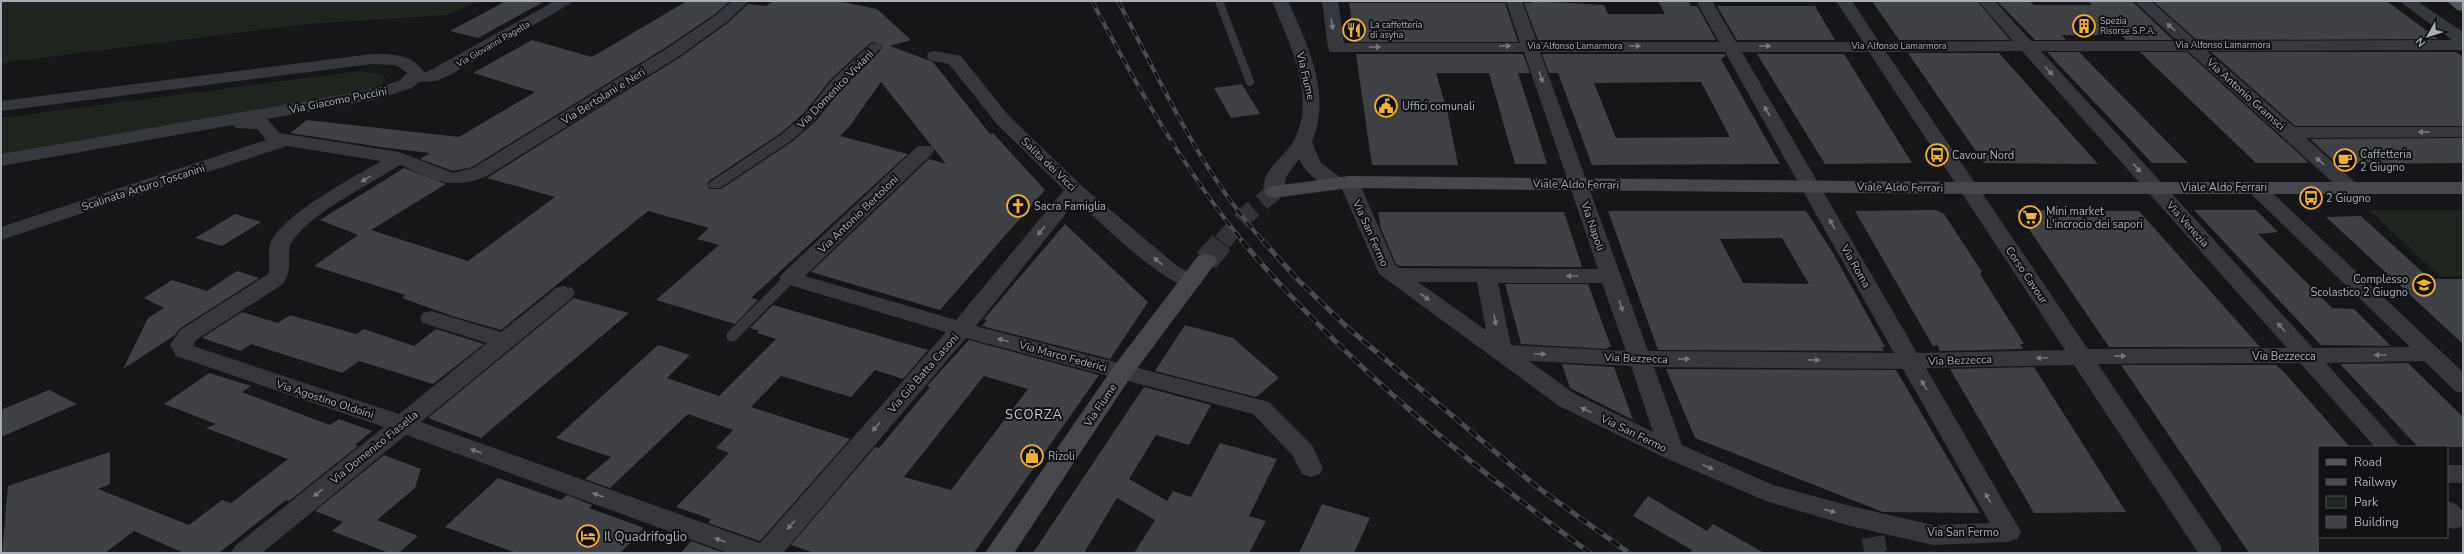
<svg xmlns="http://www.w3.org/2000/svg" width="2464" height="554" viewBox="0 0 2464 554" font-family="'Nunito Sans',sans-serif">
  <rect width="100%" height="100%" fill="#161618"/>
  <g fill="#1e261f">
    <path d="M1,1H478L448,15L307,24L1,63Z"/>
    <path d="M359,71L382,74L387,81L371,90L1,154V118Z"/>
    <path d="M2369,210H2463V276L2441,277Z"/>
  </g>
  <g fill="#404145" fill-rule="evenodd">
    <path d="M506,1H545L478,38L450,31Z"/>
    <path d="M687,1H730L715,14L668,46L472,167L453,171L420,159L430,153L380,147L290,133L307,120L459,137L535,92L473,73L532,40L592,57Z"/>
    <path d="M773,1H838L877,9L911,40L890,46L933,62L990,134L993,133L1045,190L940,310L811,272L929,159L946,164L881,82L849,127L840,136L908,154L751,298L758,300L735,324L656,300L719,245L697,239L709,228L648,211L501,330L452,316L402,298L405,295L314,266L358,235L320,220L404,168L446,184L371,230L468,261L555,197L487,178L682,56L729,22L748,4L766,6ZM875,42L882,46L880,51L844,86L815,122L793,141L721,189H709L707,184L709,181L781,133L803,114L832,78L870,43Z"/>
    <path d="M1531,1L1604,5L1608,14H1665L1658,1H1688L1691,6H1697L1716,40H1538L1524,3H1532Z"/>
    <path d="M1872,1H1977L2010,40H1899Z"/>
    <path d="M1997,1H2029L2034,5H2092L2088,1L2133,2L2173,40H2126L2121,35H2062L2066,40H2035Z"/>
    <path d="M2260,1L2388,2L2438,39L2197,40L2154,2H2261Z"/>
    <path d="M1349,3H1505L1518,42H1355Z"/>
    <path d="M1717,6H1815L1835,40H1737Z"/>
    <path d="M2047,52H2079L2188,163H2152Z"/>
    <path d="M2140,52H2187L2309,163H2256Z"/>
    <path d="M2211,52H2456L2463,57V126H2295Z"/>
    <path d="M1908,53H1999L2098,164L1984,163Z"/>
    <path d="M1356,54H1523L1530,73H1518L1547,164H1515L1489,73H1436L1447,110L1458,165H1372Z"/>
    <path d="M1542,54H1724L1726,56L1721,59L1780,164L1592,165L1558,73H1549ZM1701,82L1730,137L1616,138L1594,83Z"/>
    <path d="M1757,54H1844L1912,163L1825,164Z"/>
    <path d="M1242,84L1260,114L1231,118L1214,88Z"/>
    <path d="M2463,138V163L2337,164L2310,139Z"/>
    <path d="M1935,210L1944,214L1982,272L1980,274L2024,344H2020L2023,349L1940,351L1937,345L1933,346L1855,211Z"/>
    <path d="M2016,210L2139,211L2260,347H2109Z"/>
    <path d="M2194,210H2256L2278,232L2258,234L2332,308L2354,309L2391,346L2321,345Z"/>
    <path d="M1608,211H1806L1833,253L1885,347H1882L1884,351L1658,350ZM1782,238L1809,284L1743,283L1720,239Z"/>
    <path d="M1378,212H1564L1582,267L1400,266L1396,264L1381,229Z"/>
    <path d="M235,214L261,222L222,246L195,238Z"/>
    <path d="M2361,216L2430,279H2463V344L2326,217Z"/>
    <path d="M1065,224L1148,302L1110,359L982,326L987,320L984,319Z"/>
    <path d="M237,271L259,278L179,329L175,335L123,369L148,318L164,308L144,298L172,280L207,291Z"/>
    <path d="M1505,284H1588L1611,347H1607L1608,349L1521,344Z"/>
    <path d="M574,298L629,313L481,438L428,418Z"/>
    <path d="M773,305L928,350L903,379L875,370L851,397L781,376L751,407L850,439L760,541L708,523L711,519L676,507L729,453L716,448L733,430L688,414L610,488L585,479L611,457L556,438L658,345L690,355L667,378L719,396L776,339L757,333L759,331L750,328Z"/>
    <path d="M242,312L278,323L290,315L356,334L364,329L414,346L436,329L484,344L433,384L359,361L342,373L251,344L241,351L202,338Z"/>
    <path d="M1185,325L1233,338L1279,378L1256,397L1155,371Z"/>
    <path d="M969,340L1099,375L974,553H815L791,545L875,447L879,448L930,387L927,386ZM984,376L1028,389L951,490L904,477Z"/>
    <path d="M2408,363L2463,417V447H2418L2340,364Z"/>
    <path d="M1562,364L1614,367L1633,420L1570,388Z"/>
    <path d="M2121,365H2276L2285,373L2350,447H2319V553H2249Z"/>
    <path d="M2034,367L2093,460L2126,512L2034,513L1950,369Z"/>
    <path d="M1666,369L1896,370L1980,513L1883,512L1695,438Z"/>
    <path d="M209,373L251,386L242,392L330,425L339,419L372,431L355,445L358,446L289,501L286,500L219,553H184L134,531L105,553H2L8,486L110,452V484L98,489L189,525L222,500L231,503L288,459L206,428L216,424L164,404Z"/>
    <path d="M1144,387L1211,405L1189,445L1156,435L1129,479L1167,501L1173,491L1191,497L1220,443L1277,459L1249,516L1266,521L1249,553H1134L1155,520L1117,498L1084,553H1033Z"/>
    <path d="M49,390L77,404L1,437V410Z"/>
    <path d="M384,455L421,469L415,488L377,520L418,536L399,553H389L332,531L343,522L315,511Z"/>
    <path d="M498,478L561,500L567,495L592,505L589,508L644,528L620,553H516L445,527Z"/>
    <path d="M1648,496L1707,531L1713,524L1764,553H1690L1692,550L1633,516Z"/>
    <path d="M1322,504L1370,518L1354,553H1299Z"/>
    <path d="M691,541L724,553H681Z"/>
  </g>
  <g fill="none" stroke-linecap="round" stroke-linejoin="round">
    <path stroke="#333438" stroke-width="23" stroke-dasharray="23 12" stroke-linecap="butt" d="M1873,537L1876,553"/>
    <path stroke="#333438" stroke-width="18" stroke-dasharray="18 10" stroke-linecap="butt" d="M1222,242L1246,215L1274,192"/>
    <path stroke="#333438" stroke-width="24" stroke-dasharray="24 12" stroke-linecap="butt" d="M1206,261L1223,241"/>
    <path stroke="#37383d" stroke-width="8" d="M1219,1L1250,82"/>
    <path stroke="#37383d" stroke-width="11" d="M732,336L790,278"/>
    <path fill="#37383d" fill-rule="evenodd" d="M875,43L879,44L881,47L879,50L843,85L814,121L792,140L720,188H710L708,185L710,182L782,134L804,115L833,79L871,44Z"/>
    <g fill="#37383d" fill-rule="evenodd">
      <path d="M555,1H574L452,74L436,81L419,82L412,88L377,99L267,119L280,133L399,152L453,173L473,168L669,47L716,15L732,1H749L728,21L681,55L487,176C449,191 436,180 400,165C369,185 314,211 293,240C284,252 295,266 283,284L196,340L193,346L399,414L487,343L423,323L420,318L423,313L431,311L501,332L556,288L564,286L572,288L575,293L572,298L421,422L760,543L946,332L783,283L779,278L783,273L918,146H932L934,150L932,154L805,276L956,320L1064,190L997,124L949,64L929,60L927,56L929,52L935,51L961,56L1009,116L1082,186L1177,266L1198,277L1202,282L1198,287C1171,294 1099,220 1076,201L976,326L1269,402L1312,445L1323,468L1320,474L1311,477L1302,474L1293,456L1253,414L966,338L783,553H728L406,435L262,553H231L235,546L384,427L176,356L170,345L180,330L268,274C271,264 267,254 270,244C282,214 353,178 381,161L287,146L1,240V227L266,140L257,129L236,128L233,125L1,166V154L374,89L400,80L407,73L396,65L372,64L1,111V101L372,54C392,54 412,54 424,72H427Z"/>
      <path d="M1322,1H1338L1344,43H1520L1506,1H1522L1537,42H1719L1696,1H1712L1736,42H1863L1836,1H1852L1879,42L2013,41L1978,1H1995L2031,41H2177L2134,1H2151L2196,41L2452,40L2399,1H2417L2463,32V50L2207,51L2294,127H2463V137L2306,138L2356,183L2359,187L2356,191H2342L2188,51H2041L2313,348L2410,347L2248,191L2245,187L2248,183H2262L2463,372V393L2455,391L2424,361L2326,363L2401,447H2375L2300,363L2098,364L2218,542L2222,549L2220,553H2198L2074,365L1926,368L2021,532L2017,539L2008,542L1933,545L1850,526L1766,501L1663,457L1559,406L1379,274L1339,182L1342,178H1356L1359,182L1395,265L1399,268L1598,269L1524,52H1330L1328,48ZM2022,51L2287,348L2088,349L1886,52ZM1540,52H1725L1894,353L1648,351ZM1742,52H1869L2065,350L1917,353ZM1418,282H1477L1486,330ZM1498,283H1602L1626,351L1511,345ZM1529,361L1631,366L1653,432L1575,394ZM1654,367L1903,369L1990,523L1933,525L1850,506L1773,485L1682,445Z"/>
      <rect x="2447" y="465" width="16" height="18"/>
      <path d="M2447,501L2456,504L2463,512V526L2454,529L2447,527Z"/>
    </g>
    <path fill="#37383d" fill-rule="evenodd" d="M1272,1H1288C1308,46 1332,93 1312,142L1321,163L1347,182L1344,186C1326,191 1307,175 1299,159L1286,177L1284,192L1281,196L1274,198L1267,196C1254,178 1282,158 1291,145C1295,139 1298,131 1300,125C1311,84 1287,38 1272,1Z"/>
    <g fill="#45474d" fill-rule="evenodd">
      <path d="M1349,176L1969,182H2463V194H1969L1349,188L1274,198L1267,196L1264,192L1267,188L1274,186Z"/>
      <path d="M1206,254L1214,256L1217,261L1130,378L1014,553H985L1114,366L1198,256Z"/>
    </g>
    <path fill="#53555c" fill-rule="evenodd" d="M2447,1H2463V11L2457,10Z"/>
    <g stroke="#4a4c52" stroke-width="4">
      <g id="rail-far1">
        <path d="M1092,1C1136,85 1183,168 1243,242"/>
        <path d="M1118,1C1162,83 1200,172 1264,242"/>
      </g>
    </g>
    <g stroke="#4a4c52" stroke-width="5">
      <g id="rail">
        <path d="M1242,241C1343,361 1465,461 1590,553"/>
        <path d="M1263,241L1298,280L1348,328L1537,487L1629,553"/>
      </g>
    </g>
    <use href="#rail-far1" stroke="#111113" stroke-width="2.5" stroke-dasharray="8" stroke-linecap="butt"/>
    <use href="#rail" stroke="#111113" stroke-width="3.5" stroke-dasharray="10" stroke-linecap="butt"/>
  </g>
  <defs><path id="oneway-solid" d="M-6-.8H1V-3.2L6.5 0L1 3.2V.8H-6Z"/></defs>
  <g fill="#757881">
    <use href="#oneway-solid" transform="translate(1332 24) rotate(81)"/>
    <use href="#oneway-solid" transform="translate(2171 27) rotate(-138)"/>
    <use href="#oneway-solid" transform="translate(1505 46)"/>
    <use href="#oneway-solid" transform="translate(1635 46)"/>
    <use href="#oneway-solid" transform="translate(1765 46)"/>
    <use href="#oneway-solid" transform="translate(1375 47)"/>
    <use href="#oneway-solid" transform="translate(2049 71) rotate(48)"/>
    <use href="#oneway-solid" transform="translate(1541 77) rotate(71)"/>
    <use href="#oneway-solid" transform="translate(1767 111) rotate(-120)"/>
    <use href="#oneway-solid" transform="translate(2424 132) rotate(180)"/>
    <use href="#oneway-solid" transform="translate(2320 161) rotate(-138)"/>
    <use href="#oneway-solid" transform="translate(2137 168) rotate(48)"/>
    <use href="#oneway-solid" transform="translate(366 179) rotate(148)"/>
    <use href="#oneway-solid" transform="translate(1832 224) rotate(-120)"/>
    <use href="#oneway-solid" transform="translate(1041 231) rotate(129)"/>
    <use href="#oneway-solid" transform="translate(1158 261) rotate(-140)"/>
    <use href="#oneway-solid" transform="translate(1572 276) rotate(-180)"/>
    <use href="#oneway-solid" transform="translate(1425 297) rotate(36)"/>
    <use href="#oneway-solid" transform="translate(1621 306) rotate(71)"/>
    <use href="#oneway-solid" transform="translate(1495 320) rotate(79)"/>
    <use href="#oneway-solid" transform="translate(2281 327) rotate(-132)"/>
    <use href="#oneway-solid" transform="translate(1003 340) rotate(-165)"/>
    <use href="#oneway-solid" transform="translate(1540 354) rotate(3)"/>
    <use href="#oneway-solid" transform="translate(2380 355) rotate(180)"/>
    <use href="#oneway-solid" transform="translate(2120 356)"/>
    <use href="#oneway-solid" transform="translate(2042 358) rotate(178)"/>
    <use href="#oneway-solid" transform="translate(1684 359) rotate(1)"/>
    <use href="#oneway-solid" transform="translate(1814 360) rotate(1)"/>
    <use href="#oneway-solid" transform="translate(1924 385) rotate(-120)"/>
    <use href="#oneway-solid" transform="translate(1586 410) rotate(-154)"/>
    <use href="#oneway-solid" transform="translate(876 427) rotate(131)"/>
    <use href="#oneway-solid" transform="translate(476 451) rotate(-160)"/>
    <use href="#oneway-solid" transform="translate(1708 467) rotate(24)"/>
    <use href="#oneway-solid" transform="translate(318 493) rotate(141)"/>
    <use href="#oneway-solid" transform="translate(598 495) rotate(-160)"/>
    <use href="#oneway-solid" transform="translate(1988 498) rotate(-120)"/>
    <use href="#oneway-solid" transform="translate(1830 511) rotate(16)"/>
    <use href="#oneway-solid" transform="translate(791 525) rotate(131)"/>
    <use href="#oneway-solid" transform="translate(720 540) rotate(-160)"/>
  </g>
  <defs>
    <g id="building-ring" transform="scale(1.15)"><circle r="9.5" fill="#111113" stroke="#f2b134" stroke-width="1.5"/><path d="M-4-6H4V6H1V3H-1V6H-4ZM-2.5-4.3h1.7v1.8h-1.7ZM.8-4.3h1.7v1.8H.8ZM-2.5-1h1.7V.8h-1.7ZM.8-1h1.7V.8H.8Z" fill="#f2b134"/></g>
    <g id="restaurant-ring" transform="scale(1.15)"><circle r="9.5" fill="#111113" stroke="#f2b134" stroke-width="1.5"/><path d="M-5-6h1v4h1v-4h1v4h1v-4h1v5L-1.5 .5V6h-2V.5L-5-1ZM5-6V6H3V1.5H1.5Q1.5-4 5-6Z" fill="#f2b134"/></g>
    <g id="civic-ring" transform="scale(1.15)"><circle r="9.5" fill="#111113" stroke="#f2b134" stroke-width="1.5"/><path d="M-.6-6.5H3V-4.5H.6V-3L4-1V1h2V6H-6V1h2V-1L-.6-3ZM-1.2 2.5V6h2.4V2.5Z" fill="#f2b134"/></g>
    <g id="bus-ring" transform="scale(1.15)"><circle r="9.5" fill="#111113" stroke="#f2b134" stroke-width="1.5"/><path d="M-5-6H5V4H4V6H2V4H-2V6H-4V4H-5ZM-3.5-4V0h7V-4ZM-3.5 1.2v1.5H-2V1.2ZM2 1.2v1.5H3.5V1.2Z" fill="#f2b134"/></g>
    <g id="cafe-ring" transform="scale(1.15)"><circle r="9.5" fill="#111113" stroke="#f2b134" stroke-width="1.5"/><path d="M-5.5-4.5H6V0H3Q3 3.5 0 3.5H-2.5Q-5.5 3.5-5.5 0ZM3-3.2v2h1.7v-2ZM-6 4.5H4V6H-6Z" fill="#f2b134"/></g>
    <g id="church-ring" transform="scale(1.15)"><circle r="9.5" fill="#111113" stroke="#f2b134" stroke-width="1.5"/><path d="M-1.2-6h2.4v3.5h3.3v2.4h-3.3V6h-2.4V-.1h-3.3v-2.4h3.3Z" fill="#f2b134"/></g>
    <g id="supermarket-ring" transform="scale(1.15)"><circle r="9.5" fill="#111113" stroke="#f2b134" stroke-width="1.5"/><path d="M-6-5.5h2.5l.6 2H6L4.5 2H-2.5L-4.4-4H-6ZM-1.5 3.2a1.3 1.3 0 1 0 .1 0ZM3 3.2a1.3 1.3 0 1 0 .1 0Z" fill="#f2b134"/></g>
    <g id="school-ring" transform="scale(1.15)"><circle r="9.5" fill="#111113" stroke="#f2b134" stroke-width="1.5"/><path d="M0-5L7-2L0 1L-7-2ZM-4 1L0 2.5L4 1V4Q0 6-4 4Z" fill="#f2b134"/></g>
    <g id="shop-ring" transform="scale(1.15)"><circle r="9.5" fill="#111113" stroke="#f2b134" stroke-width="1.5"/><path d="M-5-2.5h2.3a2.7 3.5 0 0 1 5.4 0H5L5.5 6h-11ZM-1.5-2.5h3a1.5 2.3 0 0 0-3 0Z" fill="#f2b134"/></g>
    <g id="hotel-ring" transform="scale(1.15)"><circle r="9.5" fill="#111113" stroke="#f2b134" stroke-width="1.5"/><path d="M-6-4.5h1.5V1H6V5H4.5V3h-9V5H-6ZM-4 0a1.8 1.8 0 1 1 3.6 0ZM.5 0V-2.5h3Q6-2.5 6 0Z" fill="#f2b134"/></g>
  </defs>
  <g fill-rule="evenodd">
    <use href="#building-ring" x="2084" y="26"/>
    <use href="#restaurant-ring" x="1354" y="30"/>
    <use href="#civic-ring" x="1386" y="106"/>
    <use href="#bus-ring" x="1937" y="155"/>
    <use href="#cafe-ring" x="2345" y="160"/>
    <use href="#bus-ring" x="2311" y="198"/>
    <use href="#church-ring" x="1018" y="206"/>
    <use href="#supermarket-ring" x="2030" y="217"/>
    <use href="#school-ring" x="2424" y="285"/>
    <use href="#shop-ring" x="1032" y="456"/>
    <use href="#hotel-ring" x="588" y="536"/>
  </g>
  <g text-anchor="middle" stroke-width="4" stroke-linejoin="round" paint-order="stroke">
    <g font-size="9" fill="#a8adb8" stroke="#111113" text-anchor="start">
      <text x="2100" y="24">Spezia<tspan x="2100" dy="10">Risorse S.P.A.</tspan></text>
      <text x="1370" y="28">La caffetteria<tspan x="1370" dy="10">di asyha</tspan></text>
    </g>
    <g font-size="9" fill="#a8adb8" stroke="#111113">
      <text transform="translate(493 44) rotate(-30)" y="3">Via Giovanni Pagella</text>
      <text x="2223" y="48">Via Alfonso Lamarmora</text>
      <text x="1575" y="49">Via Alfonso Lamarmora</text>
      <text x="1899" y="49">Via Alfonso Lamarmora</text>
    </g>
    <g font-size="11" fill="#a8adb8" stroke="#111113">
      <text transform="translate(1306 76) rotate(77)" y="4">Via Fiume</text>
      <text transform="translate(835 89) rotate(-46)" y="4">Via Domenico Viviani</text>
      <text transform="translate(2246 94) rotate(42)" y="4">Via Antonio Gramsci</text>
      <text transform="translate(603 96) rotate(-32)" y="4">Via Bertolani e Neri</text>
      <text transform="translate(338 100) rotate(-11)" y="4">Via Giacomo Puccini</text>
      <text transform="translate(1049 164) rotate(44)" y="4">Salita dei Vicci</text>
      <text transform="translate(1576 184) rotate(1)" y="4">Viale Aldo Ferrari</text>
      <text transform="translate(143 187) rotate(-18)" y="4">Scalinata Arturo Toscanini</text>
      <text transform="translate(1900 187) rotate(1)" y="4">Viale Aldo Ferrari</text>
      <text x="2224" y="191">Viale Aldo Ferrari</text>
      <text transform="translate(858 214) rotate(-44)" y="4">Via Antonio Bertoloni</text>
      <text transform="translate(2188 224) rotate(48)" y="4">Via Venezia</text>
      <text transform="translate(1593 226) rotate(71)" y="4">Via Napoli</text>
      <text transform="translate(1371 233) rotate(66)" y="4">Via San Fermo</text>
      <text transform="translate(1856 266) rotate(60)" y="4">Via Roma</text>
      <text transform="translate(2027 275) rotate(56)" y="4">Corso Cavour</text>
      <text transform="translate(1063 356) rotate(15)" y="4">Via Marco Federici</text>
      <text x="2284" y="360">Via Bezzecca</text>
      <text transform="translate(1636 358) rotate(2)" y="4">Via Bezzecca</text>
      <text transform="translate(1960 360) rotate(-2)" y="4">Via Bezzecca</text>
      <text transform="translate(923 373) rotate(-49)" y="4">Via Giò Batta Casoni</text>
      <text transform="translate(325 399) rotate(18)" y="4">Via Agostino Oldoini</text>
      <text transform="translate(1100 405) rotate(-56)" y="4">Via Fiume</text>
      <text transform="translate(1634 433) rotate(26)" y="4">Via San Fermo</text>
      <text transform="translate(374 447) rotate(-39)" y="4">Via Domenico Fiasella</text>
      <text x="1963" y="536">Via San Fermo</text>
    </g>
    <g font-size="11" fill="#a8adb8" stroke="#111113" text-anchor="start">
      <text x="1402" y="110">Uffici comunali</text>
      <text x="2360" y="158">Caffetteria<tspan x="2360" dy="13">2 Giugno</tspan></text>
      <text x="1952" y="159">Cavour Nord</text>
      <text x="2326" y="202">2 Giugno</text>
      <text x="1034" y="210">Sacra Famiglia</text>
      <text x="2046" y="215">Mini market<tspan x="2046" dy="13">L'incrocio dei sapori</tspan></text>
      <text x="2408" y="283" text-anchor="end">Complesso<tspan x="2408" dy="13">Scolastico 2 Giugno</tspan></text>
      <text x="1048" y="460">Rizoli</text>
    </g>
    <g font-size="13" letter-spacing="1" fill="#c9ccd4" stroke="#111113">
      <text x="1034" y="419">SCORZA</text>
    </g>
    <g font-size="13" fill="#a8adb8" stroke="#111113" text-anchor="start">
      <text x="604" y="541">Il Quadrifoglio</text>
    </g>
  </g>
  <rect width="2464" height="554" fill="none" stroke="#a8adb8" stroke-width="4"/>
  <rect x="2318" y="446" width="130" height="92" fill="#111113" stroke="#4d4f55"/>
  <rect x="2326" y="459" width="20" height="6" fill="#53555c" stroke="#4d4f55"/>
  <text x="2354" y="466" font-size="12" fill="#a8adb8">Road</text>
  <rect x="2326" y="479" width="20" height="6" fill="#4a4c52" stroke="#4d4f55"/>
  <text x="2354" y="486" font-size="12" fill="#a8adb8">Railway</text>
  <rect x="2326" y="496" width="20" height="12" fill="#1e261f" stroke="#4d4f55"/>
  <text x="2354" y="506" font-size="12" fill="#a8adb8">Park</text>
  <rect x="2326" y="516" width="20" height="12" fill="#404145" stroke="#4d4f55"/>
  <text x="2354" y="526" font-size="12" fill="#a8adb8">Building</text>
  <g transform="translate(2428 36) rotate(231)" stroke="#111113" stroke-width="3" paint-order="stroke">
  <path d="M0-3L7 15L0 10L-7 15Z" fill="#a8adb8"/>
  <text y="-6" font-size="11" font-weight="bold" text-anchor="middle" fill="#a8adb8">N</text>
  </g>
</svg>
